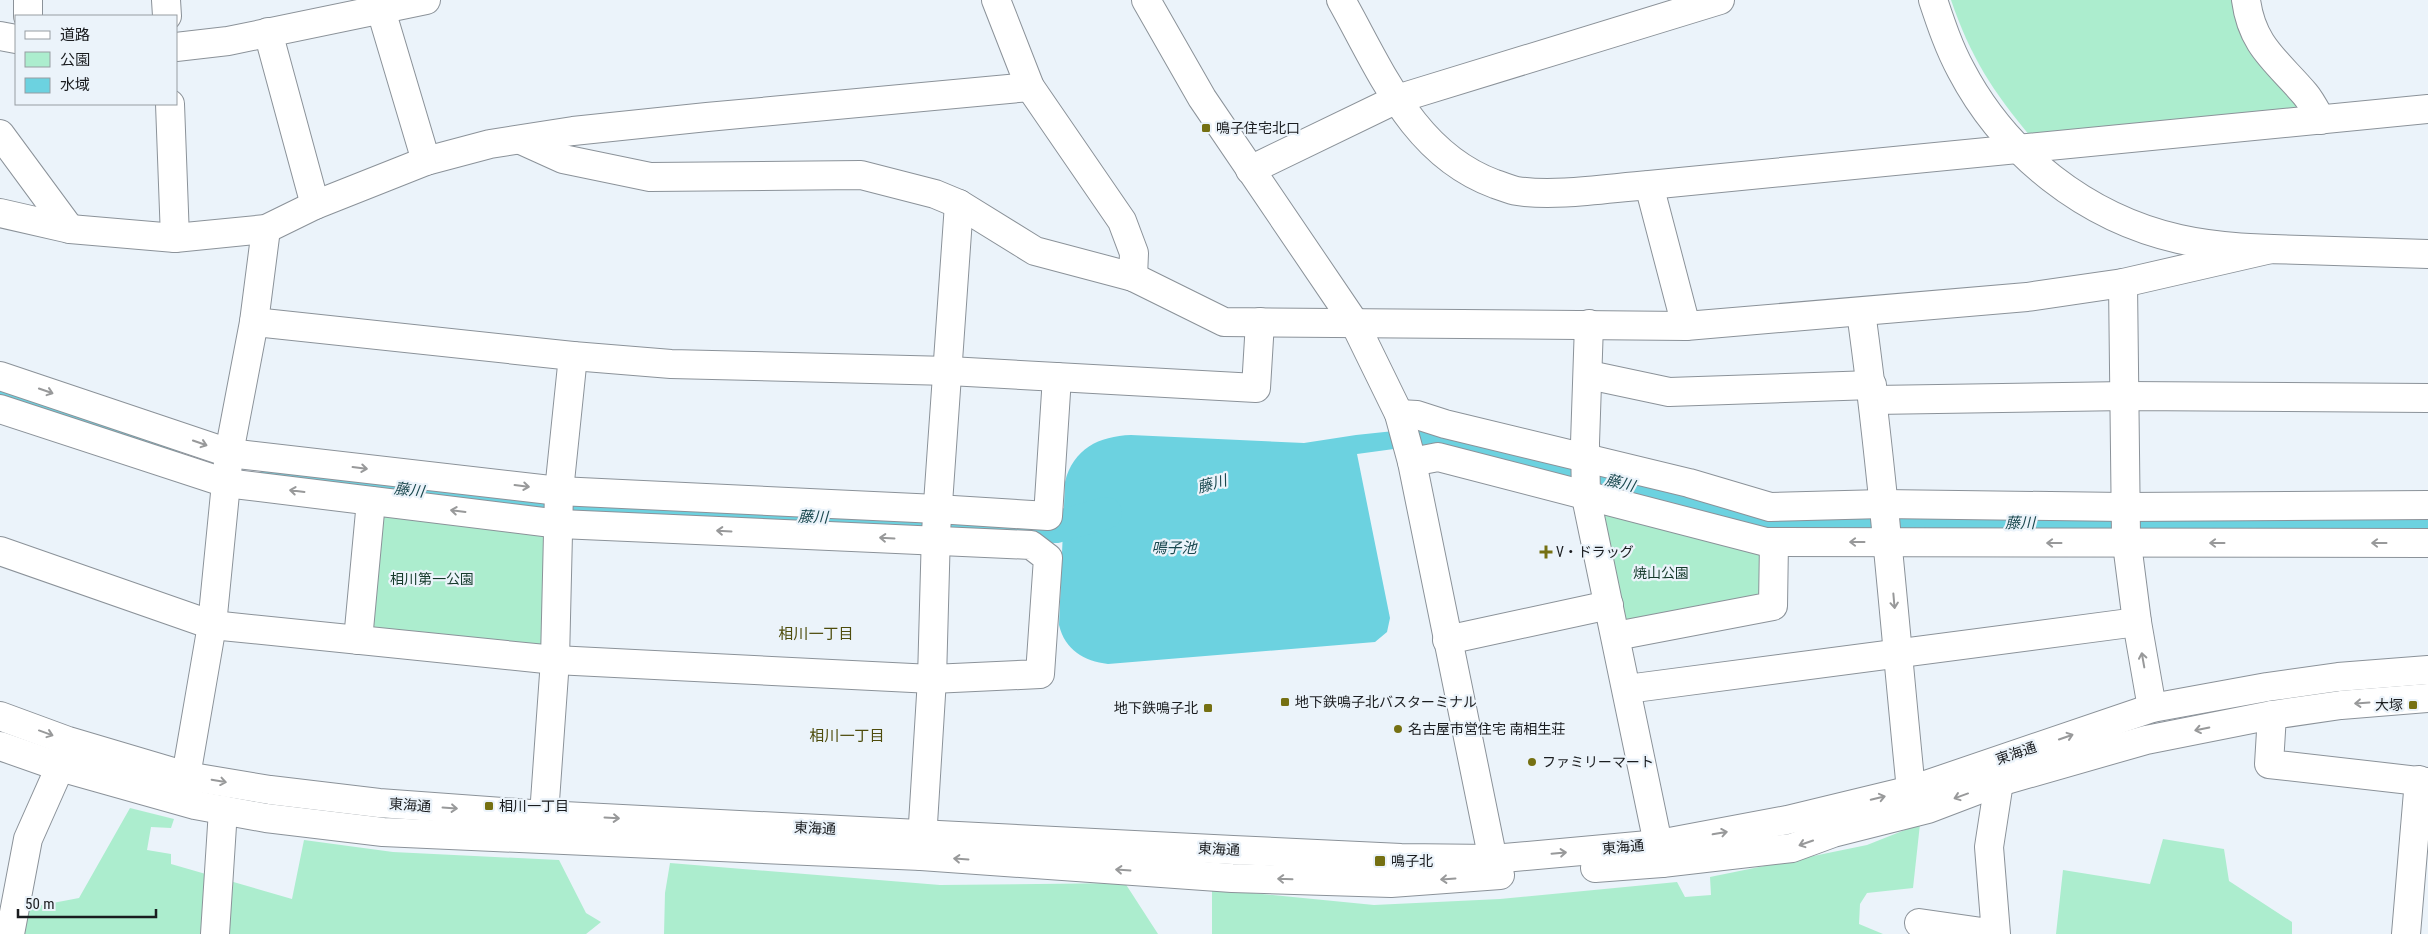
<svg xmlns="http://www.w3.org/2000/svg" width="2428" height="934" viewBox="0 0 2428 934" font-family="'Roboto Condensed','Noto Sans JP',sans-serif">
  <rect width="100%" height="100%" fill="#ebf3fa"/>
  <g fill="#acedce">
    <path d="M1951,0H2239L2299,100L2293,114L2031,137C1993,92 1970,56 1951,0Z"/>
    <path d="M1606,509L1765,550L1769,595L1621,625L1597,516Z"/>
    <path d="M383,511L549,531L544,644L536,649L372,634Z"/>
    <path d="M130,808L174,819L171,828L151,827L147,850L171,854V864L292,899L304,840L393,852L559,860L586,913L601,922L586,934H0V913L79,898Z"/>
    <path d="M1920,824L1913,888L1867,893L1860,904L1859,924L1883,934H1212V889L1374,905L1500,899L1677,882L1685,897L1711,895L1710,877L1867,845Z"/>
    <path d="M2163,839L2224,849L2229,881L2292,922V934H2056L2063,870L2150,884Z"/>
    <path d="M670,863L940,885L1125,883L1158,934H664L665,893Z"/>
  </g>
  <path fill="#6cd2e0" d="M1432,427L1770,515L2428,513V531H1769L1593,486L1438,443L1357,454L1390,618L1387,632L1375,642L1108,664C1084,661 1065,650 1059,625L1065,482C1073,449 1099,436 1131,435L1304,443L1356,435Z"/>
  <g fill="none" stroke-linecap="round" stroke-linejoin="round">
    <g stroke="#6cd2e0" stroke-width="32">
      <path d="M0,392L163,449"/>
      <path d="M276,476L550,506L616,509L1056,527L1106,513"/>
    </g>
    <g stroke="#8b9299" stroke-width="30">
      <g id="minor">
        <path d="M28,0V16"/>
        <path d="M166,0L167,16"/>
        <path d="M378,0L426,161"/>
        <path d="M996,0L1030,87L1122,221L1134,253L1133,277"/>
        <path d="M1146,0L1202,98L1354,322L1399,414L1412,462L1496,875"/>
        <path d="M1341,0C1381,71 1413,154 1495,184C1502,186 1510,190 1517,191C1556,197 1609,188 1649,185L2428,109"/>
        <path d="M1933,0C1941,24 1949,48 1961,70C2005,154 2086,218 2179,239C2219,248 2262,249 2303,250C2345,251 2386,253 2428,254"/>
        <path d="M2246,0C2252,46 2277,61 2305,94C2311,101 2316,111 2321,120"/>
        <path d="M268,32L315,205"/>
        <path d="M0,36L16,39"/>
        <path d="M176,47L228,41L426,0"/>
        <path d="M170,104L175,238"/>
        <path d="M0,134L70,229"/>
        <path d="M521,140L563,159L650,177L861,175L935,194L959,204L1035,251L1133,277L1224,322L1686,326L2027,297L2123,283L2271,249"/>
        <path d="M1250,170L1397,99L1720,0"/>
        <path d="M1649,185L1686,326"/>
        <path d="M0,213L70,229L175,238L266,229L315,205L426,161L490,144L573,131L707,117L1030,87"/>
        <path d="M2123,283L2126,536L2137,622L2152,708"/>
        <path d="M1861,312C1883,471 1895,631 1911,790"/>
        <path d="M254,322L573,356L671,364L949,371L1256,388L1260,322"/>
        <path d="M1589,324L1585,443L1586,497L1662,863"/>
        <path d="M1589,375L1669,392L1872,385"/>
        <path d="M0,376L229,453L559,491L937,509L1048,516L1057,377"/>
        <path d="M1874,400L2126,396L2428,398"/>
        <path d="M0,409L226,483L560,524L1031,545L1048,558L1040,674L932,679L555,660L212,625L0,551"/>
        <path d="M1399,414L1417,415L1445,424L1689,483L1770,507L1883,504L2124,507L2428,505"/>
        <path d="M1412,462L1438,457L1766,542L2428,543"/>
        <path d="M1616,636L1773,606L1774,542"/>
        <path d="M358,640L371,501"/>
        <path d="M1447,640L1609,605"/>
        <path d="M1627,689L2137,622"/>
        <path d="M2272,715L2269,764L2428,782"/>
        <path d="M186,776L212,625L229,453L254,322L266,229"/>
        <path d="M544,815L555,660L559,491L573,356"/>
        <path d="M921,856L932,679L936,532L959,204"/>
        <path d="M1919,923L1996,934L1989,847L1999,782"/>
        <path d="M10,934L28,839L60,767"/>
        <path d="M215,934L223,810"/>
        <path d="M2406,934L2419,780"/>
      </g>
    </g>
    <g stroke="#8b9299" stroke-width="30">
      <g id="major">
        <path d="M0,716L68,741L186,776L270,790L379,803L544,815L1233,850L1401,858L1493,859L1659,844L1787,820L1911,790L2152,708L2267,687L2338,677L2428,670"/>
        <path d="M0,746L60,767L195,805L266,818L383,832L921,856L1232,878L1391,883L1500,875"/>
        <path d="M1595,868L1662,863L1792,848L1833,833L1928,809L1999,782L2146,740L2272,715L2341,705L2428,698"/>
      </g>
    </g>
    <use href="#minor" stroke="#fff" stroke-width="28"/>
    <use href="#major" stroke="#fff" stroke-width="28"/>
  </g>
  <defs><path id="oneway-shaft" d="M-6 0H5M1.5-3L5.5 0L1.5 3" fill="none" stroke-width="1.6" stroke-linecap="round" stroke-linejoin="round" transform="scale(1.25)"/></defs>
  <g stroke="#98999a">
    <use href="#oneway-shaft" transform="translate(46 391) rotate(19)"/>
    <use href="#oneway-shaft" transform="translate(200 443) rotate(19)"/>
    <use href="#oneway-shaft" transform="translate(360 468) rotate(7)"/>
    <use href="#oneway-shaft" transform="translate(522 486) rotate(7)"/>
    <use href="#oneway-shaft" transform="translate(297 491) rotate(-173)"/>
    <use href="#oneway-shaft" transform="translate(458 511) rotate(-173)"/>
    <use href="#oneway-shaft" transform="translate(724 531) rotate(-177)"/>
    <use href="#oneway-shaft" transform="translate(887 538) rotate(-177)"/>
    <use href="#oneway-shaft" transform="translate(1857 542) rotate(180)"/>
    <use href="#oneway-shaft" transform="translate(2054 543) rotate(-180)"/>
    <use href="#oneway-shaft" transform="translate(2217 543) rotate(-180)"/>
    <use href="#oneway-shaft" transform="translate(2379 543) rotate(-180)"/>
    <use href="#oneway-shaft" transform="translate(1894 601) rotate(85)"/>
    <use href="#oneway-shaft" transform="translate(2143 660) rotate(-100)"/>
    <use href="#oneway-shaft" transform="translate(2362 703) rotate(176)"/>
    <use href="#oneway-shaft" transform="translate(2202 729) rotate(168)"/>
    <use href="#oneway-shaft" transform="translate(46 733) rotate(20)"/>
    <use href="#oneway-shaft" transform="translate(2066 737) rotate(-19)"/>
    <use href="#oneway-shaft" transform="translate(219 781) rotate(10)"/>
    <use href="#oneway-shaft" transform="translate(1961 796) rotate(160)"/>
    <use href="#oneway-shaft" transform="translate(1878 798) rotate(-14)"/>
    <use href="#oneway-shaft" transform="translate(450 808) rotate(4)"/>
    <use href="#oneway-shaft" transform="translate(612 818) rotate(3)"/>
    <use href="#oneway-shaft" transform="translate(1720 833) rotate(-10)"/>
    <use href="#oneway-shaft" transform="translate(1806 843) rotate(161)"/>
    <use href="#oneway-shaft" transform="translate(1559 853) rotate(-5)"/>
    <use href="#oneway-shaft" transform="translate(961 859) rotate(-176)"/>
    <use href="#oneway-shaft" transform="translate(1123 870) rotate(-176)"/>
    <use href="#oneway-shaft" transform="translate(1285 879) rotate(-178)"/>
    <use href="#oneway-shaft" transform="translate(1448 879) rotate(176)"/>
  </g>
  <g fill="#757012" stroke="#ebf3fa" stroke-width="2">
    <rect x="1201" y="123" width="10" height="10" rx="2.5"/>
    <path d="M1543.5 544.5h5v5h5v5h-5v5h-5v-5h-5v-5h5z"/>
    <rect x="1280" y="697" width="10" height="10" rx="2.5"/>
    <rect x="2408" y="700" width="10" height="10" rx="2.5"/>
    <rect x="1203" y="703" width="10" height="10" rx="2.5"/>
    <circle cx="1398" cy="729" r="5"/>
    <circle cx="1532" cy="762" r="5"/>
    <rect x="484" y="801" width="10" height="10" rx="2.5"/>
    <rect x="1374" y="855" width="12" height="12" rx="2.5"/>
  </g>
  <g text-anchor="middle" stroke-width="4.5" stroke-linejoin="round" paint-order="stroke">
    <g font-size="14" fill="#1a1c1f" stroke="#ebf3fa" text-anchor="start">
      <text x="1216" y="133">鳴子住宅北口</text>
      <text x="1556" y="557">V・ドラッグ</text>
      <text x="1295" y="707">地下鉄鳴子北バスターミナル</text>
      <text x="2403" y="710" text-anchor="end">大塚</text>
      <text x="1198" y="713" text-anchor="end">地下鉄鳴子北</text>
      <text x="1408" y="734">名古屋市営住宅 南相生荘</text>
      <text x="1542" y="767">ファミリーマート</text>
      <text x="499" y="811">相川一丁目</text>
      <text x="1391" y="866">鳴子北</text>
    </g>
    <g font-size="14" fill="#153a2b" stroke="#ebf3fa">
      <text x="1661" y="578">焼山公園</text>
      <text x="432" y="584">相川第一公園</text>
    </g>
    <g font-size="14" fill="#1a1c1f" stroke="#ebf3fa">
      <text transform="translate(2016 753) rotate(-19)" y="5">東海通</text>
      <text transform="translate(410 805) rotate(4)" y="5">東海通</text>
      <text transform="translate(815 828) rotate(3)" y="5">東海通</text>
      <text transform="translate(1623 847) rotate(-5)" y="5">東海通</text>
      <text transform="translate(1219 849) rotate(3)" y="5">東海通</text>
    </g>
    <g font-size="15" font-style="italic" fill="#19474e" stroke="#ebf3fa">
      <text transform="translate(1620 483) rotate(14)" y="5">藤川</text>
      <text transform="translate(1212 484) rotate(-15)" y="5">藤川</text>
      <text transform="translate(409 490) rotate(7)" y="5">藤川</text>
      <text transform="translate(813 517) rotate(2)" y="5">藤川</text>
      <text x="2020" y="528">藤川</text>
      <text x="1174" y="553">鳴子池</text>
    </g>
    <g font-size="15" fill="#4e4c0c" stroke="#ebf3fa">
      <text x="816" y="639">相川一丁目</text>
      <text x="847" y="741">相川一丁目</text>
    </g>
  </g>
  <rect x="15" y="15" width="162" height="90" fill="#ebf3fa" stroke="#979da2"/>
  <rect x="25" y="31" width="25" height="8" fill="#ffffff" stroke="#979da2"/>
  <text x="60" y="40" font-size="15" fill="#1a1c1f">道路</text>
  <rect x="25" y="52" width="25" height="15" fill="#acedce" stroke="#979da2"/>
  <text x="60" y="65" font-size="15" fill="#1a1c1f">公園</text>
  <rect x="25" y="78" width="25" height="15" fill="#6cd2e0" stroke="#979da2"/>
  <text x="60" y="90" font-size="15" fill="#1a1c1f">水域</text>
  <path d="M18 909v8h138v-8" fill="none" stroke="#1a1c1f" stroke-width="2.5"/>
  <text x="25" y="909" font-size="15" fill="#1a1c1f" stroke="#ebf3fa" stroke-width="4" paint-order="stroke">50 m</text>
</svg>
